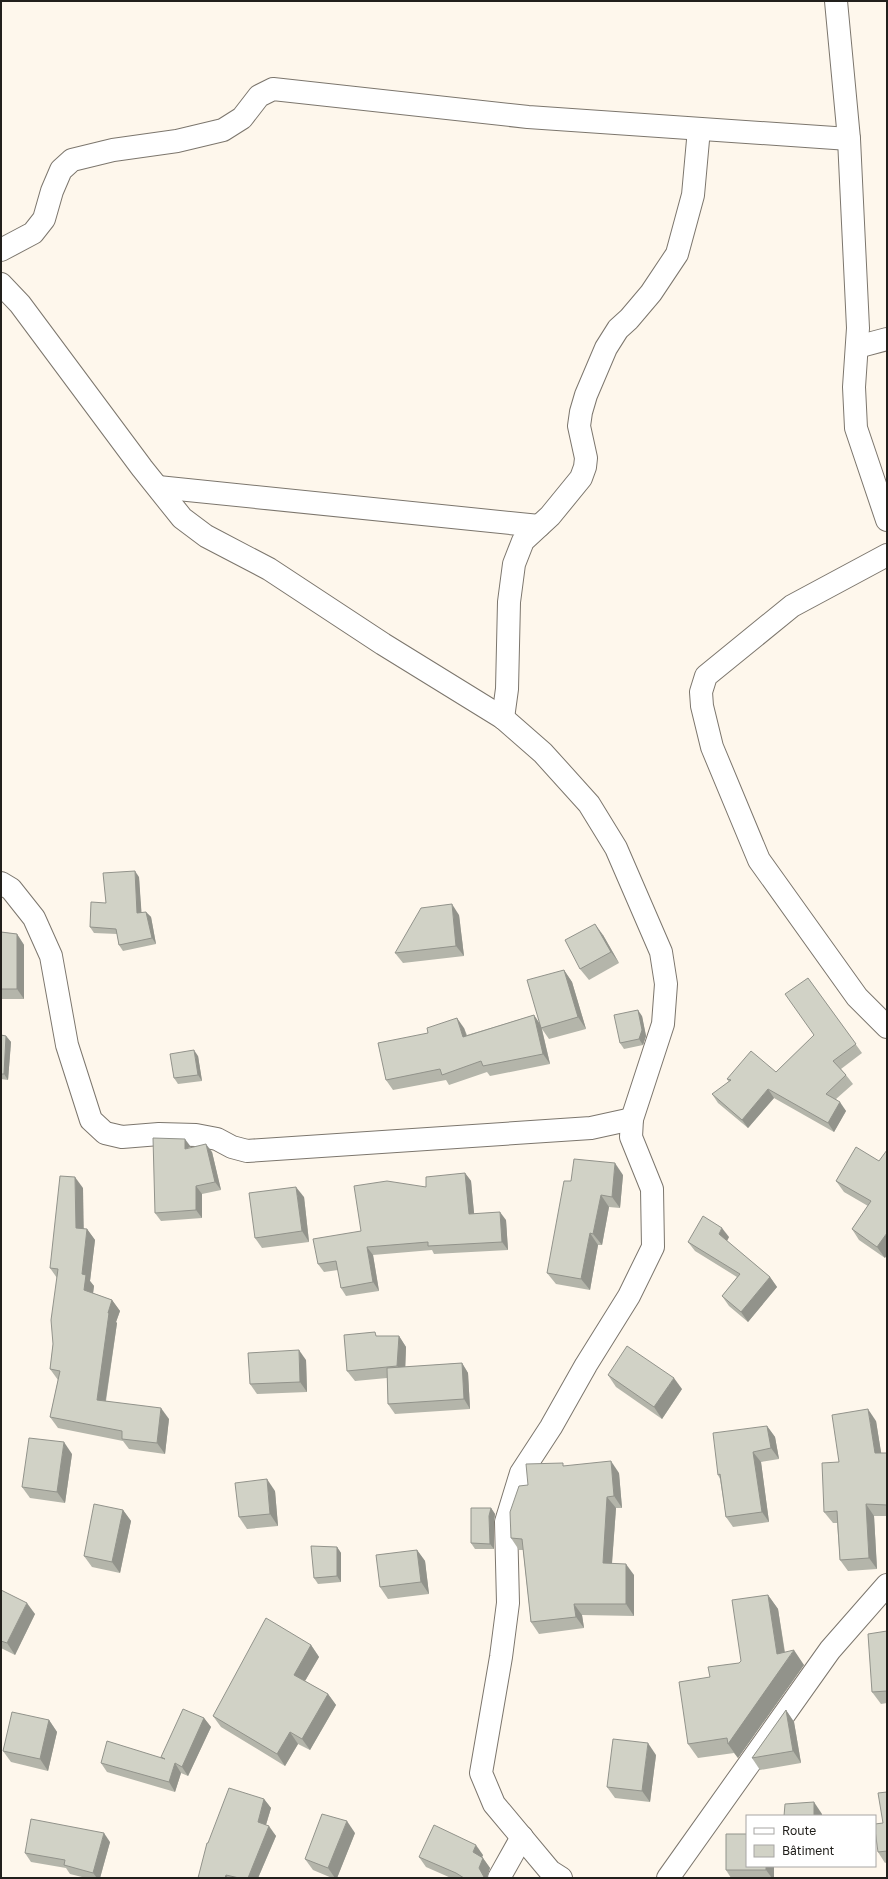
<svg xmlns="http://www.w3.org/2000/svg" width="888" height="1879" viewBox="0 0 888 1879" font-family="'Golos Text',sans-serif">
  <rect width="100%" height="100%" fill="#fef7ec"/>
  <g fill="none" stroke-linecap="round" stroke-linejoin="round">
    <g stroke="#7c766d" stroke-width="24">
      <g id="minor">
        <path d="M836,1L849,139L858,328L854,387L856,428L887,520"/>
        <path d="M1,250L33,233L44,219L52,191L61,170L72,160L113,150L177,141L223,130L242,118L259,96L273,89L528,117L849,139"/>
        <path d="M1,284L20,304L142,468L182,518L206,536L269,569L383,644L503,718L543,753L589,804L616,848L661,952L666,984L663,1024L632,1119L631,1137L652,1189L653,1247L629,1296L586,1365L551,1427L521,1473L506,1522L508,1603L501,1657L481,1773L494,1804L550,1871L561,1878"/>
        <path d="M857,347L887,339"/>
        <path d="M158,487L539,526"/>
        <path d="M887,555L792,606L706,676L701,692L702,706L712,747L759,860L857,997L887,1027"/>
        <path d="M503,718L507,689L509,602L514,564L523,541L550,516L581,478L585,467L586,458L579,426L581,412L586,395L606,348L618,329L629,319L651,293L677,254L693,195L699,129"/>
        <path d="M1,883L11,889L34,918L51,956L67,1045L91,1120L105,1133L122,1137L159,1134L196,1135L217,1139L232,1147L247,1151L591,1128L632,1119"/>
        <path d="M499,1878L522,1837"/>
        <path d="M668,1878L830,1650L887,1585"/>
      </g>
    </g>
    <use href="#minor" stroke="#fff" stroke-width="22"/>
  </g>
  <g fill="#b4b5aa">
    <path d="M139,877L141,913L146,912L151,917L156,944L123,951L119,945L117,934L94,933L90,927L106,903Z"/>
    <path d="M459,915L464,956L403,963L395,953Z"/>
    <path d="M1,932L17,934L24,945V999H1Z"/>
    <path d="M603,935L619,963L589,980L580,969Z"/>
    <path d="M564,970L572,982L586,1029L549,1039L542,1029L550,1064L490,1076L487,1072L449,1085L446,1080L393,1090L386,1080L464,1028L467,1035L534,1015L540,1024Z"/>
    <path d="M808,978L862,1053L841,1069L846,1075L853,1084L836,1099L846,1111L834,1132L774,1098L748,1128L718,1103L712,1094L729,1082L727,1079L776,1072L814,1035Z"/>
    <path d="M642,1016L646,1036L643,1045L624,1049L620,1043Z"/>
    <path d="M1,1035L6,1036L11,1042L8,1080L1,1079Z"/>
    <path d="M198,1056L202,1081L178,1084L174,1078Z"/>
    <path d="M191,1148L212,1152L221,1190L202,1194V1218L161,1221L155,1213Z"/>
    <path d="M879,1161L885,1258L859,1240L852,1229L868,1206L844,1192L836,1181Z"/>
    <path d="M465,1173L471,1181L474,1214L506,1220L508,1250L434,1254L432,1250L373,1255L379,1291L346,1296L341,1288L338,1270L324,1272L318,1264L361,1231L426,1187Z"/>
    <path d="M623,1175L620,1208L609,1207L602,1245H598L590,1290L556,1284L547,1273L571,1181Z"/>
    <path d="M83,1188V1229H87L95,1240L90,1281L94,1286L93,1293L112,1300L120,1311L116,1322L117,1323L106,1401L169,1419L165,1454L129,1449L123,1441L58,1428L50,1417L58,1380L50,1369L53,1344L57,1278L50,1268Z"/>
    <path d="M304,1197L309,1242L262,1248L255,1238Z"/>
    <path d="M729,1237L727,1241L770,1277L777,1287L748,1322L729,1306L722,1296L737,1277L695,1251L688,1242Z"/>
    <path d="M378,1336H399L406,1347L405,1367L462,1363L468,1373L470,1409L395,1414L388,1404L387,1378L355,1381L347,1371Z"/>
    <path d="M306,1360L307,1392L257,1394L250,1384Z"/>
    <path d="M608,1375L682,1389L662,1419L616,1387Z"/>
    <path d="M876,1421L881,1453H887V1516H874L877,1569L848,1571L840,1560L837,1523H833L824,1512L839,1462Z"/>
    <path d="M767,1426L775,1437L779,1459L761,1462L769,1522L733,1527L726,1517L720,1479L718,1475Z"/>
    <path d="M72,1454L65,1503L30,1498L22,1487Z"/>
    <path d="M565,1466L619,1473L622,1508H616L612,1564L634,1575V1616L582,1615L584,1628L539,1634L531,1622L523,1550H519L511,1538L528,1485Z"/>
    <path d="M275,1491L278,1526L247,1529L239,1517Z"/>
    <path d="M491,1508L495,1514L494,1522V1549H475L471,1543Z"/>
    <path d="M123,1510L131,1521L120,1573L92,1567L84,1556Z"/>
    <path d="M337,1547L341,1553V1582L318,1584L314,1578Z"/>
    <path d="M417,1550L425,1561L429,1594L388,1599L380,1587Z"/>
    <path d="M1,1590L35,1614L15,1655L1,1648Z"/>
    <path d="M768,1595L778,1609L785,1652L804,1665L738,1758L734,1753L698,1758L688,1744L741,1661Z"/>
    <path d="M887,1631V1703L881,1704L872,1692Z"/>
    <path d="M311,1645L319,1657L305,1681L328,1694L336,1705L310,1750L298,1744L285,1766L221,1727L213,1716Z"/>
    <path d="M786,1710L794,1722L801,1763L760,1770L752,1758Z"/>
    <path d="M204,1718L211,1727L188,1776L181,1773L175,1792L107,1772L101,1763L161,1758Z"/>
    <path d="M49,1720L57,1732L48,1771L11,1762L3,1751Z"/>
    <path d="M656,1755L650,1802L615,1798L607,1787Z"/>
    <path d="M887,1792V1862L885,1863L878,1852L883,1823Z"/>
    <path d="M264,1799L271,1808L266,1825L276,1836L258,1878H198L208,1843Z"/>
    <path d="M355,1833L337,1878H332L313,1870L305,1859Z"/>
    <path d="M110,1842L100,1878H86L70,1874L66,1868L31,1862L25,1853Z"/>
    <path d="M483,1855L482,1857L490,1868L487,1878H451L426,1867L419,1857Z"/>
    <path d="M747,1866H774V1878H731L726,1870Z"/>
  </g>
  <g fill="#92938b">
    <path d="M135,871L139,877L142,919L137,913Z"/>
    <path d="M452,904L459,915L464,956L456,946Z"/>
    <path d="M146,912L151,917L156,944L152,938Z"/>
    <path d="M595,924L603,935L619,963L611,952Z"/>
    <path d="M17,934L24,945V999L17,989Z"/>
    <path d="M564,970L572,982L586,1029L578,1017Z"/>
    <path d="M638,1010L642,1016L646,1036L643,1045L639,1039Z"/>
    <path d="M534,1015L541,1026L550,1064L543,1054Z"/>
    <path d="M457,1018L464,1028L470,1047L463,1037Z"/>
    <path d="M6,1036L11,1042L8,1080L4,1074Z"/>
    <path d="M194,1050L198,1056L202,1081L198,1075Z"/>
    <path d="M768,1089L774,1098L748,1128L742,1120Z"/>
    <path d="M840,1102L846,1111L834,1132L828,1123Z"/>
    <path d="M185,1139L191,1147L185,1149Z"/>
    <path d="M206,1144L212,1152L221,1190L215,1182Z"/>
    <path d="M615,1163L623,1175L620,1208L612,1197Z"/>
    <path d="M465,1173L471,1181L475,1223L469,1214Z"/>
    <path d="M75,1177L83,1188L84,1239L76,1228Z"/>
    <path d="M196,1186L202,1194V1218L196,1210Z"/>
    <path d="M296,1187L304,1197L309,1242L302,1231Z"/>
    <path d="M601,1195L609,1207L602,1245L593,1234Z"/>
    <path d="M500,1212L506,1220L508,1250L502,1242Z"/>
    <path d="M722,1228L729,1237L725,1244L719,1234Z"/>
    <path d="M87,1229L95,1240L90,1281L94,1286L92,1301L84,1290L82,1274Z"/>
    <path d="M590,1233L598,1245L590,1290L581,1279Z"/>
    <path d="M887,1233V1255L885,1258L877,1247Z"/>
    <path d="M367,1247L373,1255L379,1291L373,1282Z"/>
    <path d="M770,1277L777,1287L748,1322L741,1312Z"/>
    <path d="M112,1300L120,1311L116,1322L117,1323L104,1411L97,1400L108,1313Z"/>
    <path d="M399,1336L406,1347L405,1376L397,1366Z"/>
    <path d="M299,1350L306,1360L307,1392L300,1382Z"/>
    <path d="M462,1363L468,1373L470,1409L464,1399Z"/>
    <path d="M674,1378L682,1389L662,1419L654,1407Z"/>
    <path d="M161,1408L169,1419L165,1454L157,1443Z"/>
    <path d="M868,1409L876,1421L883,1464L875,1453Z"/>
    <path d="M767,1426L775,1437L779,1459L771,1448Z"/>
    <path d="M64,1442L72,1454L65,1503L57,1492Z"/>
    <path d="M753,1452L761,1462L769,1522L762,1512Z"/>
    <path d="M611,1461L619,1473L622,1508L614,1496Z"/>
    <path d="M267,1479L275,1491L278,1526L270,1514Z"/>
    <path d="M607,1497L616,1508L611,1575L603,1563Z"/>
    <path d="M866,1504L874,1516L877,1569L869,1558Z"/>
    <path d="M491,1508L495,1514L494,1522V1549L490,1544L489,1516Z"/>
    <path d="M123,1510L131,1521L120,1573L112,1562Z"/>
    <path d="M337,1547L341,1553V1582L337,1576Z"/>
    <path d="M417,1550L425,1561L429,1594L421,1582Z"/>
    <path d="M626,1564L634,1575V1616L626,1604Z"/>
    <path d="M768,1595L778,1609L786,1662L794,1650L804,1665L738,1758L728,1744L777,1654Z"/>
    <path d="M27,1603L35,1614L15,1655L7,1643Z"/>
    <path d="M574,1604L582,1615L584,1628L576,1617Z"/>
    <path d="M311,1645L319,1657L302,1686L294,1675Z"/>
    <path d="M328,1694L336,1705L310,1750L302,1739Z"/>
    <path d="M786,1710L794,1722L801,1763L793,1751Z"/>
    <path d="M204,1718L211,1727L188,1776L182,1767Z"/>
    <path d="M49,1720L57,1732L48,1771L40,1759Z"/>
    <path d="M290,1732L298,1744L285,1766L277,1754Z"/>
    <path d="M648,1743L656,1755L650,1802L642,1791Z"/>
    <path d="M175,1763L181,1773L175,1792L169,1782Z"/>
    <path d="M264,1799L271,1808L264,1831L258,1822Z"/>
    <path d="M814,1802L822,1814V1816H814Z"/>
    <path d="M347,1821L355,1833L337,1878H335L328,1868Z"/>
    <path d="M269,1826L276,1836L258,1878H248Z"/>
    <path d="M104,1833L110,1842L100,1878H97L93,1873Z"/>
    <path d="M476,1845L483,1855L480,1862L473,1852Z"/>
    <path d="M483,1858L490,1868L487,1878H483L479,1868Z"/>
    <path d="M766,1866H774V1878H772L766,1870Z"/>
    <path d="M226,1875L228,1878H225Z"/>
  </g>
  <g fill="#d1d2c6" stroke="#92938b">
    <path d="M135,871L137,913L146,912L152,938L119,945L116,929L90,927L91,902L106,903L103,873Z"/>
    <path d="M452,904L456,946L395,953L421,908Z"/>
    <path d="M595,924L611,952L580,969L565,940Z"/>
    <path d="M1,932L17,934V989H1Z"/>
    <path d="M564,970L578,1017L541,1028L527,980Z"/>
    <path d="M808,978L856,1044L833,1061L846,1075L826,1094L840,1102L828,1123L768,1089L742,1120L712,1094L731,1080L727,1079L751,1051L776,1072L814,1035L785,994Z"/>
    <path d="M638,1010L642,1030L639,1039L620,1043L614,1015Z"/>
    <path d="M534,1015L543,1054L483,1066L481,1061L442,1075L440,1069L386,1080L378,1043L428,1033L427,1028L457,1018L463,1037Z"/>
    <path d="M1,1035L6,1036L4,1074H1Z"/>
    <path d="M194,1050L198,1075L174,1078L170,1054Z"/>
    <path d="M153,1138L185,1139V1149L206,1144L215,1182L196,1186V1210L155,1213Z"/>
    <path d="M856,1147L879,1161L887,1150V1233L877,1247L852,1229L871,1201L836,1181Z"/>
    <path d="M574,1159L615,1163L612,1197L601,1195L593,1234L590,1233L581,1279L547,1273L564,1181H571Z"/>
    <path d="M465,1173L469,1214L500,1212L502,1242L428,1246V1242L367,1247L373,1282L341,1288L336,1261L318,1264L313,1239L361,1231L354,1186L387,1181L426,1187V1177Z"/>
    <path d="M60,1176L75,1177L76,1228L87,1229L82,1274L86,1275L84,1290L112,1300L108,1313H109L97,1400L161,1408L157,1443L122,1439V1431L50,1417L60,1371L50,1369L53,1344L51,1320L58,1269L50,1268Z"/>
    <path d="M296,1187L302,1231L255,1238L249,1193Z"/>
    <path d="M703,1216L722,1228L719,1234L770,1277L741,1312L722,1296L740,1274L688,1242Z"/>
    <path d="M375,1332L376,1336H399L397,1366L347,1371L344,1335Z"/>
    <path d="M627,1346L674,1378L654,1407L608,1375Z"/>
    <path d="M299,1350L300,1382L250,1384L248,1353Z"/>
    <path d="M462,1363L464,1399L388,1404L387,1368Z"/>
    <path d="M868,1409L875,1453H887V1505L866,1504L869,1558L840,1560L837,1511L824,1512L822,1463L839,1462L832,1415Z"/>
    <path d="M767,1426L771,1448L753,1452L762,1512L726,1517L720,1474L718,1475L713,1433Z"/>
    <path d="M29,1438L64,1442L57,1492L22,1487Z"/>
    <path d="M611,1461L614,1496L607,1497L603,1563L626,1564V1604H574L576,1617L531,1622L522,1539L511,1538L510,1512L519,1486L528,1485L526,1464L563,1463V1466Z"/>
    <path d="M267,1479L270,1514L239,1517L235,1483Z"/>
    <path d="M94,1504L123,1510L112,1562L84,1556Z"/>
    <path d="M471,1508H491L489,1516L490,1544L471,1543Z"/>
    <path d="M311,1546L337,1547V1576L314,1578Z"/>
    <path d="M417,1550L421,1582L380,1587L376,1555Z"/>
    <path d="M1,1590L27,1603L7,1643L1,1641Z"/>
    <path d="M768,1595L777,1654L794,1650L728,1744L727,1738L688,1744L679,1682L710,1677L708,1667L739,1663L741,1661L732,1600Z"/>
    <path d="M266,1618L311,1645L294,1675L328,1694L302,1739L290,1732L277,1754L213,1716Z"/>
    <path d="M887,1631V1691L872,1692L868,1634Z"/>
    <path d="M183,1709L204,1718L182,1767L175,1763L169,1782L101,1763L107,1741L165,1759L161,1757Z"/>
    <path d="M786,1710L793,1751L752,1758Z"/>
    <path d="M12,1712L49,1720L40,1759L3,1751Z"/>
    <path d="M613,1739L648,1743L642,1791L607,1787Z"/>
    <path d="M229,1788L264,1799L258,1822L269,1826L248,1878H239L226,1875L225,1878H198L207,1843H208Z"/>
    <path d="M887,1792V1851L878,1852L875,1830V1824L883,1823L878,1793Z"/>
    <path d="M814,1802V1816H784L785,1804Z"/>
    <path d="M322,1814L347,1821L328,1868L305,1859Z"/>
    <path d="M31,1819L104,1833L93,1873L64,1865L65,1860L25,1853Z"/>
    <path d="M434,1825L476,1845L473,1852L483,1858L479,1868L484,1877L483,1878H464L456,1873L419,1857Z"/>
    <path d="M726,1834H747V1866H766V1870H726Z"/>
  </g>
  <rect width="888" height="1879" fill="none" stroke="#22201c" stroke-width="4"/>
  <rect x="746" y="1815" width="130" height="52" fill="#ffffff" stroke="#a7a6a4"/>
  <rect x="754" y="1828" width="20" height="6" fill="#ffffff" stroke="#a7a6a4"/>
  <text x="782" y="1835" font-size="12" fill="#22201c">Route</text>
  <rect x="754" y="1845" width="20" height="12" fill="#d1d2c6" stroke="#a7a6a4"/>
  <text x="782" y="1855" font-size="12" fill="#22201c">Bâtiment</text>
</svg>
